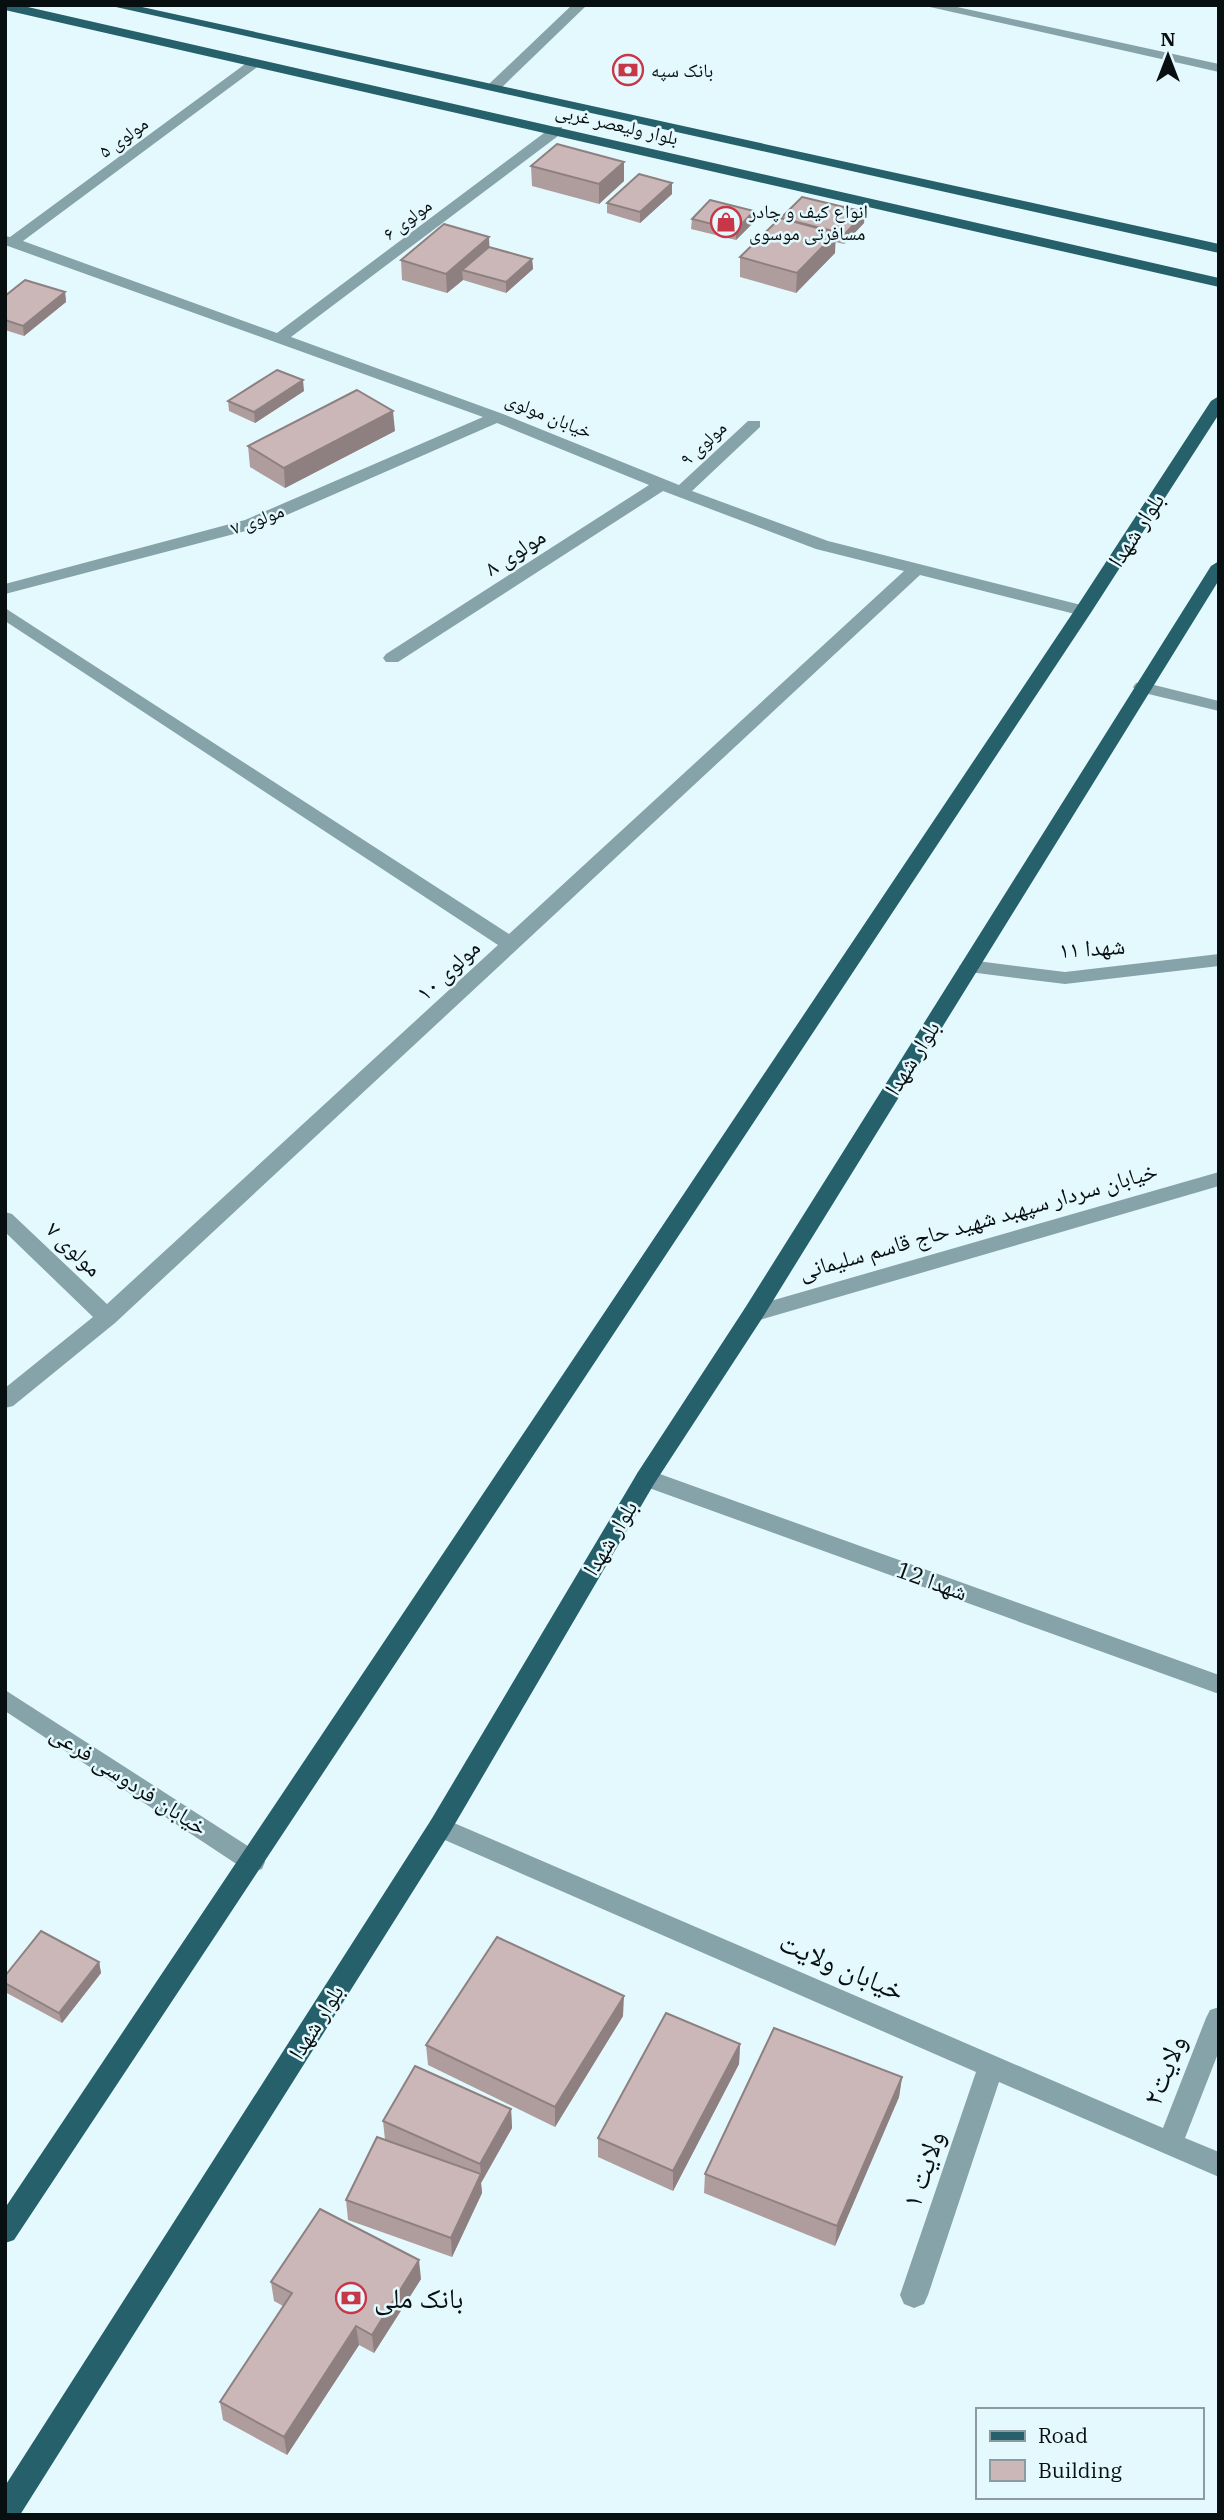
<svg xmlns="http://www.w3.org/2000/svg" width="1224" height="2520" viewBox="0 0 1224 2520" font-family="'IBM Plex Serif','Noto Naskh Arabic',serif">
  <rect width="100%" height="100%" fill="#e4f9fd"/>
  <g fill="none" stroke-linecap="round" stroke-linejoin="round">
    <g fill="#86a3a9" fill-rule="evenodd">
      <path d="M572,5H587L499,90H489V84Z"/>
      <path d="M921,5H948L1219,64V72Z"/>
      <path d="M252,59L264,62L23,241L277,333L552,127H562V133L291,337L503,414L679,485L748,421H760V427L692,491L828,541L1089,607L1092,611L1083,616L920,575L115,1323L13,1406L5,1408V1388L93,1317L5,1232V1212L12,1214L107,1304L498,945L5,621V608L509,934L904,571L816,549L663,491L398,662H386L383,658L386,654L649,485L497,423L257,528L5,594V584L245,520L483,417L5,245V236L10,237Z"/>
      <path d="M1142,682L1219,701V711L1136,691L1133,687L1136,683Z"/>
      <path d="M1219,954V966L1065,984L969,972L959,966L969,960L1065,972Z"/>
      <path d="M1219,1172V1186L753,1322L745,1320L742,1314L745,1308L753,1306Z"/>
      <path d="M646,1469L1219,1675V1694L638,1484L635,1478L638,1472Z"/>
      <path d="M5,1690L262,1855L265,1862L262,1869L253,1872L244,1869L5,1711Z"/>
      <path d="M440,1817L1163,2128L1206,2018L1210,2010L1219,2007V2051L1185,2138L1219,2152V2177L999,2082L928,2295L924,2304L914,2308L904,2304L900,2295L976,2072L431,1834L428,1827L431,1820Z"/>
    </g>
    <g fill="#25606b" fill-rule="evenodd">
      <path d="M5,5H19L1219,278V287L5,10Z"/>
      <path d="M107,5H133L1219,244V253Z"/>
      <path d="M1219,396V414L1092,611L14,2240L5,2243V2208L1074,611L1211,401Z"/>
      <path d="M1219,561V580L761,1320L654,1484L449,1834L20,2515H5V2486L431,1820L638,1472L745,1308L1211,566Z"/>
    </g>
  </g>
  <g fill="#af9d9d">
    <path d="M531,166L624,181L599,204L532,186Z"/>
    <path d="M672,194L640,223L607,213V203Z"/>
    <path d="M754,211V222L736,240L691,229L692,219Z"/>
    <path d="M865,212L864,223L844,244L835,242V253L796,293L740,277V257L781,218Z"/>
    <path d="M489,237V247L532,259L533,269L506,293L463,280L447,293L402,280L401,260Z"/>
    <path d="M65,292L66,302L24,336L5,330V296Z"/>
    <path d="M304,391L255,423L229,411L228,401Z"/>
    <path d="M395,431L285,488L250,467L248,446Z"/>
    <path d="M99,1962L101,1973L62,2023L5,1992V1976Z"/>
    <path d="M623,2016L555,2127L428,2065L426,2045Z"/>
    <path d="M740,2044L739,2064L673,2191L598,2157V2138Z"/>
    <path d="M902,2077L899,2097L835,2246L704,2193L705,2174Z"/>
    <path d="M511,2109L512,2128L481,2183L482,2193L452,2257L348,2220L346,2200L385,2140L383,2121Z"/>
    <path d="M421,2279L374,2353L359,2345L287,2455L223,2420L220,2402L283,2306L274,2301L271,2282Z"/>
  </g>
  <g fill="#8e8080">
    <path d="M624,162V181L599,204V184Z"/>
    <path d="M672,183V194L640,223V212Z"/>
    <path d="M754,211V222L736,240V230Z"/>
    <path d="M865,212L864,223L844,244L845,234Z"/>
    <path d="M836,233L835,253L796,293L797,273Z"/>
    <path d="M489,237L490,257L462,270L463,280L447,293L446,274Z"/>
    <path d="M532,259L533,269L506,293V282Z"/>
    <path d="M65,292L66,302L24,336L23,326Z"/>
    <path d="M303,380L304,391L255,423L254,412Z"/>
    <path d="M393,411L395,431L285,488L284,468Z"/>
    <path d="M99,1962L101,1973L62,2023L59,2013Z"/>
    <path d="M624,1996L623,2016L555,2127V2107Z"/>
    <path d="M740,2044L739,2064L673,2191V2171Z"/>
    <path d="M902,2077L899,2097L835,2246L837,2226Z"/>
    <path d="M511,2109L512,2128L481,2183L482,2193L452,2257L451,2238L481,2174L480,2164Z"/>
    <path d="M419,2260L421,2279L374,2353L372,2335Z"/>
    <path d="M356,2326L359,2345L287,2455L284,2437Z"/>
  </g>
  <g fill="#cbb7b7" stroke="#8e8080" stroke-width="2">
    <path d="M557,144L624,162L599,184L531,166Z"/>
    <path d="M639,174L672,183L640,212L607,203Z"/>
    <path d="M802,197L865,212L845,234L781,218Z"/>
    <path d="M710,200L754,211L736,230L692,219Z"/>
    <path d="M780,218L836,233L797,273L740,257Z"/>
    <path d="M444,224L489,237L446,274L401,260Z"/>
    <path d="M489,247L532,259L506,282L462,270Z"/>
    <path d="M25,280L65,292L23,326L5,320V296Z"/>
    <path d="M277,370L303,380L254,412L228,401Z"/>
    <path d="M357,390L393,411L284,468L248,446Z"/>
    <path d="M41,1931L99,1962L59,2013L5,1983V1976Z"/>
    <path d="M497,1937L624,1996L555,2107L426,2045Z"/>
    <path d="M666,2013L740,2044L673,2171L598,2138Z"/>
    <path d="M774,2028L902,2077L837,2226L705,2174Z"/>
    <path d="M415,2066L511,2109L480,2164L383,2121Z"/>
    <path d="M377,2137L481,2174L451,2238L346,2200Z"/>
    <path d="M320,2209L419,2260L372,2335L356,2326L284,2437L220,2402L292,2293L271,2282Z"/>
  </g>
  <defs>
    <g id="bank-ring" transform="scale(1.575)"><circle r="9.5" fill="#e4f9fd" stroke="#c73747" stroke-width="1.5"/><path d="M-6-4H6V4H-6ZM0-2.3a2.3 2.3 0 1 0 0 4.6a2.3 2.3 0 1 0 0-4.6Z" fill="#c73747"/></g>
    <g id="shop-ring" transform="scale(1.575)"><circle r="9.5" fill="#e4f9fd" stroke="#c73747" stroke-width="1.5"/><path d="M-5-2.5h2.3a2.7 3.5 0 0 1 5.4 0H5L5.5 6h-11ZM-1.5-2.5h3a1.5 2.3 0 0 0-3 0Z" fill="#c73747"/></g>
  </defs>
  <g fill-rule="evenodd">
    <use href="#bank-ring" x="628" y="70"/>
    <use href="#shop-ring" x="726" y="222"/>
    <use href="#bank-ring" x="351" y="2298"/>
  </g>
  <g text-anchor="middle" stroke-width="5" stroke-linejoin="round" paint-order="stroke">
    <g font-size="19" fill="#080f10" stroke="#e4f9fd" text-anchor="start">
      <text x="651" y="77">بانک سپه</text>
      <text x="749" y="218">انواع کیف و چادر<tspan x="749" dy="22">مسافرتی موسوی</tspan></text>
    </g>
    <g font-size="19" fill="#080f10" stroke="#e4f9fd">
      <text transform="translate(617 124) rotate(13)" y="7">بلوار ولیعصر غربی</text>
      <text transform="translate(123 137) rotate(-36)" y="7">مولوی ۵</text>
      <text transform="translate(407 219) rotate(-37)" y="7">مولوی ۶</text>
      <text transform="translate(549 415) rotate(22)" y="7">خیابان مولوی</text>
      <text transform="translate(703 443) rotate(-43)" y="7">مولوی ۹</text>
      <text transform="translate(257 519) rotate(-20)" y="7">مولوی ۷</text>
    </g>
    <g font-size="23" fill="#080f10" stroke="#e4f9fd">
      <text transform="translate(1136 530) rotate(-57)" y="8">بلوار شهدا</text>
      <text transform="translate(515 552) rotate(-33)" y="8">مولوی ۸</text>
      <text transform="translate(1092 948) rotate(-4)" y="8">شهدا ۱۱</text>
      <text transform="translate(448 970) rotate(-43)" y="8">مولوی ۱۰</text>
      <text transform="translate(912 1058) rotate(-58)" y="8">بلوار شهدا</text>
      <text transform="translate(978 1221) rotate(-16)" y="8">خیابان سردار سپهبد شهید حاج قاسم سلیمانی</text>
      <text transform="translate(74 1249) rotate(44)" y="8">مولوی ۷</text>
      <text transform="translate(610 1538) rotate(-59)" y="8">بلوار شهدا</text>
      <text transform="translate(932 1581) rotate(20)" y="8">شهدا 12</text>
      <text transform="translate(129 1780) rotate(33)" y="8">خیابان فردوسی فرعی</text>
      <text transform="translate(316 2022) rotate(-58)" y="8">بلوار شهدا</text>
    </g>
    <g font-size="28" fill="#080f10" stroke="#e4f9fd">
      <text transform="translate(842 1966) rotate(23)" y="10">خیابان ولایت</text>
      <text transform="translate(1164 2070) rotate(-68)" y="10">ولایت۲</text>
      <text transform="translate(923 2169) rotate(-71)" y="10">ولایت ۱</text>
    </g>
    <g font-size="28" fill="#080f10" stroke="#e4f9fd" text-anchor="start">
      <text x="374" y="2308">بانک ملی</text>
    </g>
  </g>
  <rect width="1224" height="2520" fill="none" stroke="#080f10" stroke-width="14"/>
  <rect x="976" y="2408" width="228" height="91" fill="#e4f9fd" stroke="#8c9b9e" stroke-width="2"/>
  <rect x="990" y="2431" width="35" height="10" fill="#25606b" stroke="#8c9b9e" stroke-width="2"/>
  <text x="1038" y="2443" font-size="21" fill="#080f10">Road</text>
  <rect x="990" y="2460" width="35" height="21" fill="#cbb7b7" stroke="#8c9b9e" stroke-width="2"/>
  <text x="1038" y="2478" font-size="21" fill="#080f10">Building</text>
  <g transform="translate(1168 56)" stroke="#e4f9fd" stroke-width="5" paint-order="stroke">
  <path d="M0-5L12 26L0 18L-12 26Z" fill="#080f10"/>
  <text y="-10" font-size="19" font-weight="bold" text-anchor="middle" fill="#080f10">N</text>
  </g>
</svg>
